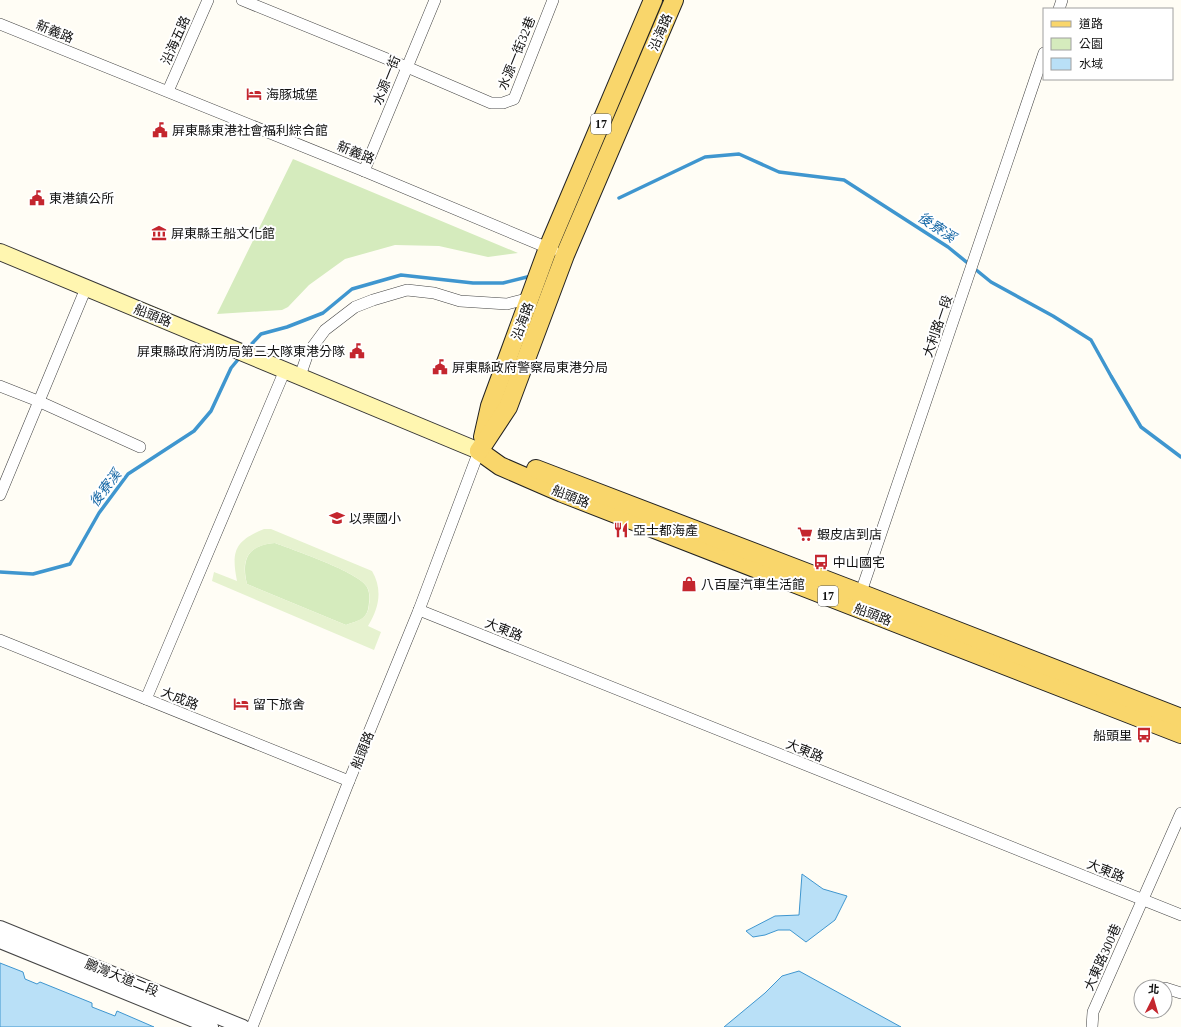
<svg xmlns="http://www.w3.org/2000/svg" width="1181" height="1027" viewBox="0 0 1181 1027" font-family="'Times New Roman','Noto Sans TC',serif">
  <rect width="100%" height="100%" fill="#fffdf5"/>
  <g fill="#d5ebbd">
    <path d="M293,159L518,253L488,257L439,246L395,245L345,259L309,285L288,307L282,310L217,314Z"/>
    <path d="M275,543C293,550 359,572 367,587C369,591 370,597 369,602C368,620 360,620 346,625L247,584C241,559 248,545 275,543Z"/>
  </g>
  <path fill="#e6f2cf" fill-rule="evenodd" d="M264,529H271L372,571C383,590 379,608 368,626L381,632L374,650L212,581L214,572L237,581C231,551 235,541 264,529ZM275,543C293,550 359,572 367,587C370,592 370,599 369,605C368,619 357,621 346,625L247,584C240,559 249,545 275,543Z"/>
  <g fill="#b9e0f7" stroke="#3f96cf">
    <path d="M802,874L823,889L847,896L835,920L806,942L790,930H778L765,935L753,937L746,931L775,916L799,915Z"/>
    <path d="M0,963L23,972L25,979L37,984L40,982L92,1003V1007L115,1016L117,1011L154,1027H0Z"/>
    <path d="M799,971L901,1027H724L765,993L782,976Z"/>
  </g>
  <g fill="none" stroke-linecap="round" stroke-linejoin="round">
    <g stroke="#3f96cf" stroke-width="3.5">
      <path d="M619,198L705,157L739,154L779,172L844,180L948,247L991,282L1053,316L1091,340L1111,376L1141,427L1181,457"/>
      <path d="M246,350L261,334L287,327L323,313L352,289L401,275L473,283H503L531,276"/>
      <path d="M0,572L33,574L70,564L99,513L128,474L194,431L211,411L231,368L241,356"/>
    </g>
    <g stroke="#444" stroke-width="12">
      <g id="minor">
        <path d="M242,0L407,67L491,103H503L514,99L553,0"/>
        <path d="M1059,9L1062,0"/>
        <path d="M0,24L364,171L553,250"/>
        <path d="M168,91L208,0"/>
        <path d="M364,171L435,0"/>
        <path d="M300,376L308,353L325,330L355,307L373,300L407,290L434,293L460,301L507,304L530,298"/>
        <path d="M0,386L38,401L140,447"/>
        <path d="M0,495L86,288"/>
        <path d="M859,598L1044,53"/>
        <path d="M419,610L1181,915"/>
        <path d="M0,640L349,781"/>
        <path d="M146,699L285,370"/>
        <path d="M1165,988L1181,993"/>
        <path d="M252,1027L349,781L419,610L479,451"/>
        <path d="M1092,1027L1093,1012L1181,813"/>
      </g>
    </g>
    <g stroke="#444" stroke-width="16">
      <g id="tertiary">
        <path d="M0,928L243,1027"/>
        <path d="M0,941L211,1027"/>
      </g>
    </g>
    <g stroke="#333" stroke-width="18">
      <path id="secondary" d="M0,252L479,451"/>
    </g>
    <g stroke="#222" stroke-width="20">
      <g id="primary">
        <path d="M483,437L490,406L548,248L653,0"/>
        <path d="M479,451L500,466L562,493L1181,734"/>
        <path d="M479,451L508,407L565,255L674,0"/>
        <path d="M536,469L860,593L1181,718"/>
      </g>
    </g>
    <use href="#minor" stroke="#fff" stroke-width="11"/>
    <use href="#tertiary" stroke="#fff" stroke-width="14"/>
    <use href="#secondary" stroke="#fff6b0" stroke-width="16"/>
    <use href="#primary" stroke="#f9d66b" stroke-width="18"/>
  </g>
  <defs>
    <g id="hotel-bare" transform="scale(1.2)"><path d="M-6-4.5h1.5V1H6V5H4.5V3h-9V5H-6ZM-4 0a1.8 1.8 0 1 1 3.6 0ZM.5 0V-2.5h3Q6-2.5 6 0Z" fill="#c4262e" stroke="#fff" stroke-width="2.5" paint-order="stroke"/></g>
    <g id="civic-bare" transform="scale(1.2)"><path d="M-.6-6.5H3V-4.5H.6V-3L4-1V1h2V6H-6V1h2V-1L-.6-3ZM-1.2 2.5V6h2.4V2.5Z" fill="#c4262e" stroke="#fff" stroke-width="2.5" paint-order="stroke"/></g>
    <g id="museum-bare" transform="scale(1.2)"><path d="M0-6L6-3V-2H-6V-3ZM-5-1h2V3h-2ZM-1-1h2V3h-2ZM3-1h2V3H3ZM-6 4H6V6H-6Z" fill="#c4262e" stroke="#fff" stroke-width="2.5" paint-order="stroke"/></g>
    <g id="school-bare" transform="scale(1.2)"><path d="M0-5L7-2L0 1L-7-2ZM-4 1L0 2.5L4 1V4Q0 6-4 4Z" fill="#c4262e" stroke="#fff" stroke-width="2.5" paint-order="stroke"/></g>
    <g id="restaurant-bare" transform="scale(1.2)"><path d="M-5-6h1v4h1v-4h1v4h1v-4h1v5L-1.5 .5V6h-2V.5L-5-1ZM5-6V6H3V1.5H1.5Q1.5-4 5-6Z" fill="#c4262e" stroke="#fff" stroke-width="2.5" paint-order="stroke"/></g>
    <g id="supermarket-bare" transform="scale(1.2)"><path d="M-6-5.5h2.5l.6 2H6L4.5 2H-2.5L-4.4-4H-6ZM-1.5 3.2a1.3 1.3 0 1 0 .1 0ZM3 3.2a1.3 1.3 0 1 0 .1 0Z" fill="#c4262e" stroke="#fff" stroke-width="2.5" paint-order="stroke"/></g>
    <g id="bus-bare" transform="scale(1.2)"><path d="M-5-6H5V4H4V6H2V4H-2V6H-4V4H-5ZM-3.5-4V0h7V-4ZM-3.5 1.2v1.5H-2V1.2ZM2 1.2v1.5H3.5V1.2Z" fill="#c4262e" stroke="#fff" stroke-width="2.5" paint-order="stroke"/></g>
    <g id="shop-bare" transform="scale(1.2)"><path d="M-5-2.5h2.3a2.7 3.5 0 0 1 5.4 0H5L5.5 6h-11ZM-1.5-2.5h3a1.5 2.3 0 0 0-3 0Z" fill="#c4262e" stroke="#fff" stroke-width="2.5" paint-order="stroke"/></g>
  </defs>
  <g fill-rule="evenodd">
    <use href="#hotel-bare" x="254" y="94"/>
    <use href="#civic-bare" x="160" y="130"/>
    <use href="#civic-bare" x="37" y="198"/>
    <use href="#museum-bare" x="159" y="233"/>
    <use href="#civic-bare" x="357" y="351"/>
    <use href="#civic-bare" x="440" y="367"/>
    <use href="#school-bare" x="337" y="518"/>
    <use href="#restaurant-bare" x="621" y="530"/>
    <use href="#supermarket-bare" x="805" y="534"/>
    <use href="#bus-bare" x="821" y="562"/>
    <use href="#shop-bare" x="689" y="584"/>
    <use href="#hotel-bare" x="241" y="704"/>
    <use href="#bus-bare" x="1144" y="735"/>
  </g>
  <g text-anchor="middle" stroke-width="4" stroke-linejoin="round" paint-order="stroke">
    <g fill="#fff" stroke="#585858" stroke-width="1">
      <rect x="591" y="114" width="20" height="20" rx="3"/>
      <rect x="818" y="586" width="20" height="20" rx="3"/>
    </g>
    <g font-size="12" font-weight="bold" fill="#111">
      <text x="601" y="128">17</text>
      <text x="828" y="600">17</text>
    </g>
    <g font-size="13" fill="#111" stroke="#fff">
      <text transform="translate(55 31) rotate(22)" y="5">新義路</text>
      <text transform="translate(660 32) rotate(-67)" y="5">沿海路</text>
      <text transform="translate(175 40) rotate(-66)" y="5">沿海五路</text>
      <text transform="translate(516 53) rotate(-68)" y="5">水源一街32巷</text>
      <text transform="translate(386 80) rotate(-68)" y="5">水源一街</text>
      <text transform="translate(356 152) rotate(22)" y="5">新義路</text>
      <text transform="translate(153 315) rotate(22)" y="5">船頭路</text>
      <text transform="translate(522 321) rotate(-70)" y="5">沿海路</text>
      <text transform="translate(937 326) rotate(-71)" y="5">大利路一段</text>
      <text transform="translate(571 496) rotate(22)" y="5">船頭路</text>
      <text transform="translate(873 614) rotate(21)" y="5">船頭路</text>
      <text transform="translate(504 629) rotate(22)" y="5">大東路</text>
      <text transform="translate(180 698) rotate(22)" y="5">大成路</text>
      <text transform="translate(362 750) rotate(-68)" y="5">船頭路</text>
      <text transform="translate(805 750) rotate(22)" y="5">大東路</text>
      <text transform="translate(1106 870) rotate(22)" y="5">大東路</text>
      <text transform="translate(1102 957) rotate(-66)" y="5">大東路300巷</text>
      <text transform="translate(122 977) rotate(22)" y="5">鵬灣大道二段</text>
    </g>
    <g font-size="13" fill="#111" stroke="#fff" text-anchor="start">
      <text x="266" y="99">海豚城堡</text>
      <text x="172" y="135">屏東縣東港社會福利綜合館</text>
      <text x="49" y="203">東港鎮公所</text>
      <text x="171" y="238">屏東縣王船文化館</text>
      <text x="345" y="356" text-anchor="end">屏東縣政府消防局第三大隊東港分隊</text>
      <text x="452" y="372">屏東縣政府警察局東港分局</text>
      <text x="349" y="523">以栗國小</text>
      <text x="633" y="535">亞士都海產</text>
      <text x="817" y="539">蝦皮店到店</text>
      <text x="833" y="567">中山國宅</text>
      <text x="701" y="589">八百屋汽車生活館</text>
      <text x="253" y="709">留下旅舍</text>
      <text x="1132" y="740" text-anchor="end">船頭里</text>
    </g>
    <g font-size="14" font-style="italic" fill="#1768a6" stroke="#fff">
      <text transform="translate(937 227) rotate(34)" y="5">後寮溪</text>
      <text transform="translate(105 488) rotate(-53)" y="5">後寮溪</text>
    </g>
  </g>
  <rect x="1043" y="8" width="130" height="72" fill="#ffffff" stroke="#a0a0a0"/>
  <rect x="1051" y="21" width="20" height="6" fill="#f9d66b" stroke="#a0a0a0"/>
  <text x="1079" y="28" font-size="12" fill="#111111">道路</text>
  <rect x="1051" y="38" width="20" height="12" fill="#d5ebbd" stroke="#a0a0a0"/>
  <text x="1079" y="48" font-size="12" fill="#111111">公園</text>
  <rect x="1051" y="58" width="20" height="12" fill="#b9e0f7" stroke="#a0a0a0"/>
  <text x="1079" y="68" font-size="12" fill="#111111">水域</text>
  <g transform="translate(1153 999) rotate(5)"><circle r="19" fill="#ffffff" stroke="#a0a0a0"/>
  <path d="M0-3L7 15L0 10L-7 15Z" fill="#c4262e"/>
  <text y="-6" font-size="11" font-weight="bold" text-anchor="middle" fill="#111111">北</text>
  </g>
</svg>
